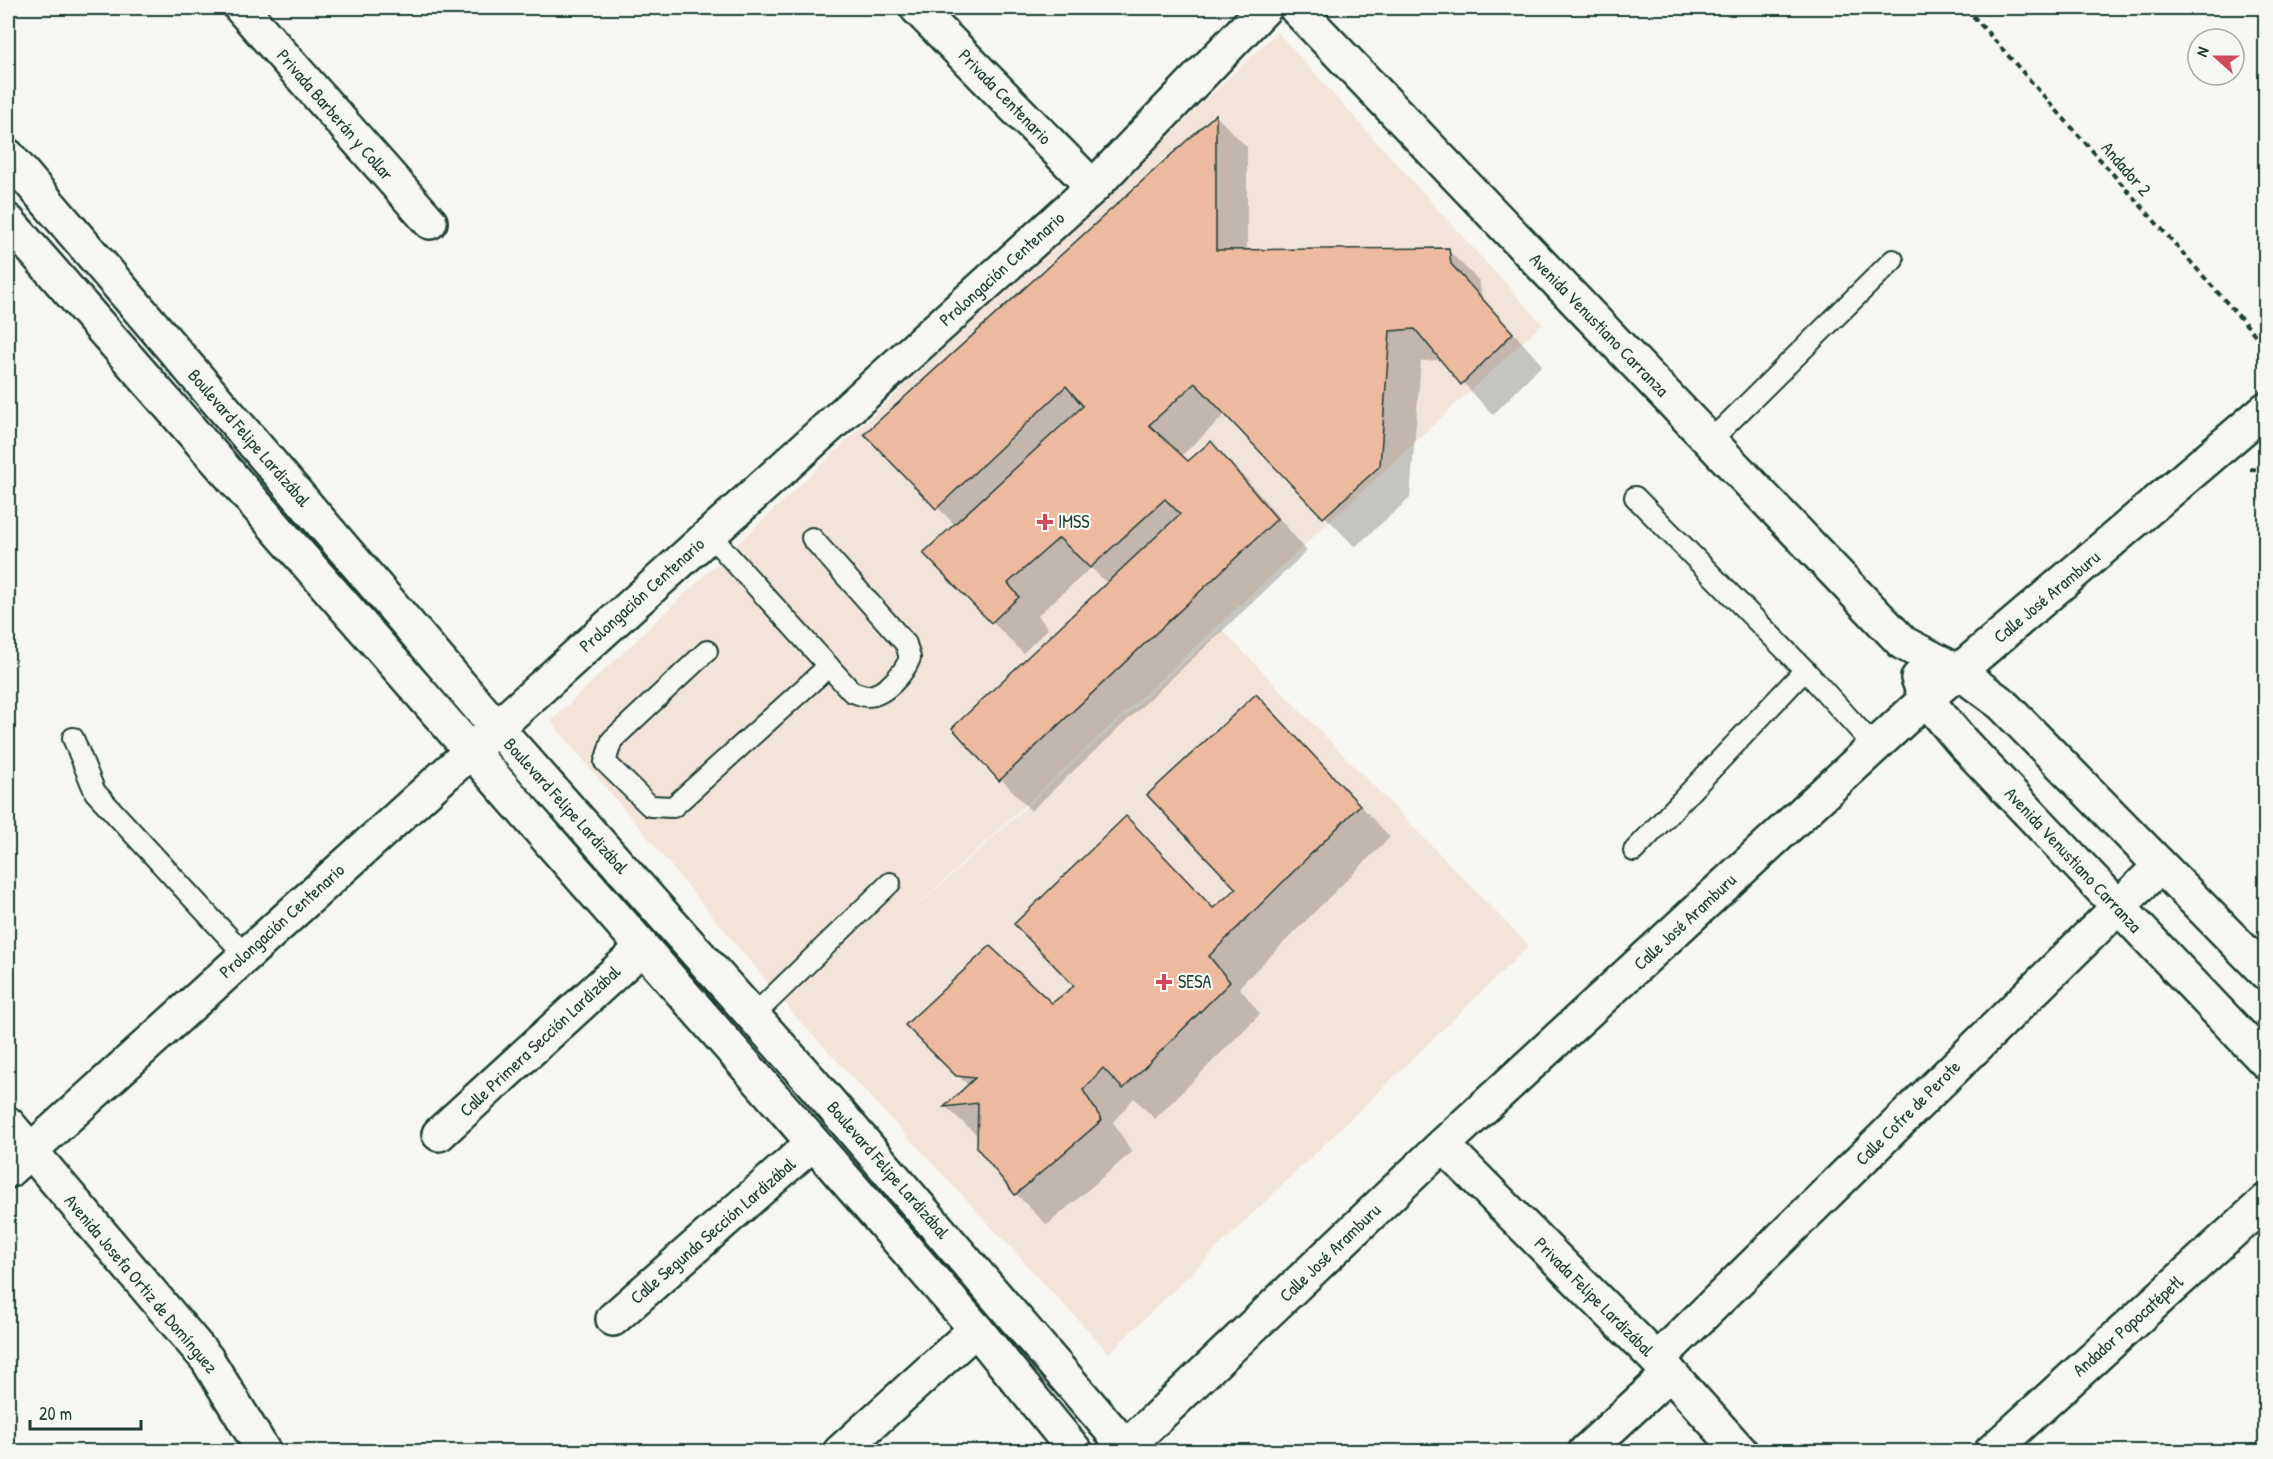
<svg xmlns="http://www.w3.org/2000/svg" width="2273" height="1459" viewBox="0 0 2273 1459" font-family="'Patrick Hand',sans-serif">
  <rect width="100%" height="100%" fill="#f6f6f2"/>
  <filter id="ink" filterUnits="userSpaceOnUse"><feTurbulence type="fractalNoise" baseFrequency=".0167" numOctaves="2"/><feDisplacementMap in="SourceGraphic" scale="12" xChannelSelector="R" yChannelSelector="G"/><feConvolveMatrix kernelMatrix="1 2 1 2 8 2 1 2 1" color-interpolation-filters="sRGB"/></filter>
  <g filter="url(#ink)">
    <path fill="#f3e4d9" d="M1277,32L1542,324L877,943L1221,629L1529,946L1109,1353L797,1018L551,721Z"/>
    <g fill="#0003">
      <path d="M1216,116L1247,147V251L1448,250L1479,281L1482,297L1542,365L1493,415L1442,360L1421,361L1410,498L1355,547L1226,414L1181,456L1188,463L1211,443L1242,474L1307,551L1031,811L954,728L1108,584L1091,568L1038,615L1048,629L1023,653L925,553L955,525L866,434Z"/>
      <path d="M1287,727L1390,837L1239,987L1260,1014L1155,1119L1134,1098L1113,1122L1132,1152L1047,1225L1016,1194L979,1147V1137L946,1107L969,1086L907,1025L1052,1005L1214,909L1239,890Z"/>
    </g>
    <g fill="#edba9f" stroke="#1f3d34" stroke-width="1.5">
      <path d="M1216,114V250L1449,248L1451,264L1513,333L1461,385L1415,329L1390,331L1380,466L1323,518L1195,383L1149,425L1188,461L1211,441L1277,519L999,781L952,728L1180,514L1165,499L1090,568L1059,538L1008,583L1019,597L991,623L923,553L1083,406L1066,386L936,509L864,434Z"/>
      <path d="M1256,694L1360,805L1209,956L1230,982L1123,1089L1103,1068L1083,1090L1102,1120L1015,1195L977,1148L978,1103L944,1107L975,1078L956,1076L905,1025L990,946L1052,1003L1074,986L1014,924L1126,816L1213,908L1236,889L1147,795Z"/>
    </g>
    <g fill="none" stroke-linecap="round" stroke-linejoin="round">
      <g stroke="#1f3d34" stroke-width="24">
        <g id="lane">
          <path d="M1710,441L1893,260"/>
          <path d="M1635,497L1805,670L1875,747"/>
          <path d="M709,534L852,692C857,693 863,696 867,696C885,696 904,673 910,658L906,644L812,538"/>
          <path d="M707,651L612,740L605,762L650,806L673,807L829,666"/>
          <path d="M73,738L95,792L245,955"/>
          <path d="M1634,851L1805,670"/>
          <path d="M753,1016L890,883"/>
        </g>
      </g>
      <g stroke="#1f3d34" stroke-width="38">
        <g id="street">
          <path d="M241,8L430,222"/>
          <path d="M917,8L1093,187"/>
          <path d="M1296,8L1903,643L1959,672L2002,704L2266,973"/>
          <path d="M1918,678L1926,699L1963,743L2266,1062"/>
          <path d="M8,1124L207,1359L264,1452"/>
          <path d="M439,1134L642,948"/>
          <path d="M1443,1145L1670,1373L1741,1452"/>
          <path d="M8,1171L1093,187L1265,8"/>
          <path d="M613,1319L813,1143"/>
          <path d="M1657,1360L2160,866"/>
          <path d="M840,1452L976,1329"/>
          <path d="M1121,1452L1443,1145L1926,699L2266,409"/>
          <path d="M1585,1452L1670,1373"/>
          <path d="M1991,1452L2266,1201"/>
        </g>
      </g>
      <g stroke="#1f3d34" stroke-width="38">
        <g id="secondary">
          <path d="M8,156L496,727L810,1080L1130,1452"/>
          <path d="M8,221L976,1329L1076,1452"/>
        </g>
      </g>
      <g stroke="#1f3d34" stroke-width="4" stroke-dasharray="6 4.5" stroke-linecap="butt">
        <path d="M1966,8L2266,347"/>
        <path d="M2250,469L2266,470"/>
      </g>
      <use href="#lane" stroke="#f6f6f2" stroke-width="20"/>
      <use href="#street" stroke="#f6f6f2" stroke-width="33"/>
      <use href="#secondary" stroke="#f6f6f2" stroke-width="33"/>
    </g>
  </g>
  <g fill="#d1495b" stroke="#f6f6f2" stroke-width="2">
    <path d="M1042 513h6v6h6v6h-6v6h-6v-6h-6v-6h6z"/>
    <path d="M1161 973h6v6h6v6h-6v6h-6v-6h-6v-6h6z"/>
  </g>
  <g text-anchor="middle" stroke-width="4.5" stroke-linejoin="round" paint-order="stroke">
    <g font-size="18" fill="#1f3d34" stroke="#f6f6f2">
      <text transform="translate(1005 97) rotate(46)" y="6">Privada Centenario</text>
      <text transform="translate(335 115) rotate(49)" y="6">Privada Barberán y Collar</text>
      <text transform="translate(2126 169) rotate(49)" y="6">Andador 2</text>
      <text transform="translate(1002 269) rotate(-42)" y="6">Prolongación Centenario</text>
      <text transform="translate(1599 325) rotate(46)" y="6">Avenida Venustiano Carranza</text>
      <text transform="translate(249 438) rotate(49)" y="6">Boulevard Felipe Lardizábal</text>
      <text transform="translate(642 595) rotate(-42)" y="6">Prolongación Centenario</text>
      <text transform="translate(2047 597) rotate(-40)" y="6">Calle José Aramburu</text>
      <text transform="translate(566 806) rotate(48)" y="6">Boulevard Felipe Lardizábal</text>
      <text transform="translate(2073 860) rotate(47)" y="6">Avenida Venustiano Carranza</text>
      <text transform="translate(282 921) rotate(-42)" y="6">Prolongación Centenario</text>
      <text transform="translate(1685 922) rotate(-43)" y="6">Calle José Aramburu</text>
      <text transform="translate(540 1041) rotate(-43)" y="6">Calle Primera Sección Lardizábal</text>
      <text transform="translate(1908 1113) rotate(-45)" y="6">Calle Cofre de Perote</text>
      <text transform="translate(888 1170) rotate(49)" y="6">Boulevard Felipe Lardizábal</text>
      <text transform="translate(713 1231) rotate(-41)" y="6">Calle Segunda Sección Lardizábal</text>
      <text transform="translate(1330 1253) rotate(-44)" y="6">Calle José Aramburu</text>
      <text transform="translate(141 1284) rotate(50)" y="6">Avenida Josefa Ortiz de Domínguez</text>
      <text transform="translate(1594 1297) rotate(45)" y="6">Privada Felipe Lardizábal</text>
      <text transform="translate(2128 1326) rotate(-42)" y="6">Andador Popocatépetl</text>
    </g>
    <g font-size="18" fill="#1f3d34" stroke="#f6f6f2" text-anchor="start">
      <text x="1058" y="528">IMSS</text>
      <text x="1178" y="988">SESA</text>
    </g>
  </g>
  <rect width="2273" height="1459" fill="none" stroke="#f6f6f2" stroke-width="30"/>
  <rect x="15" y="15" width="2243" height="1429" fill="none" stroke="#1f3d34" stroke-width="2" filter="url(#ink)"/>
  <g transform="translate(2216 57) rotate(291)"><circle r="28" fill="#f6f6f2" stroke="#a0aca6" stroke-width="1.5"/>
  <path d="M0-4.5L10 22L0 15L-10 22Z" fill="#d1495b"/>
  <text y="-9" font-size="16" font-weight="bold" text-anchor="middle" fill="#1f3d34">N</text>
  </g>
  <path d="M30 1420v9h111v-9" fill="none" stroke="#1f3d34" stroke-width="3"/>
  <text x="39" y="1420" font-size="18" fill="#1f3d34" stroke="#f6f6f2" stroke-width="4.5" paint-order="stroke">20 m</text>
</svg>
